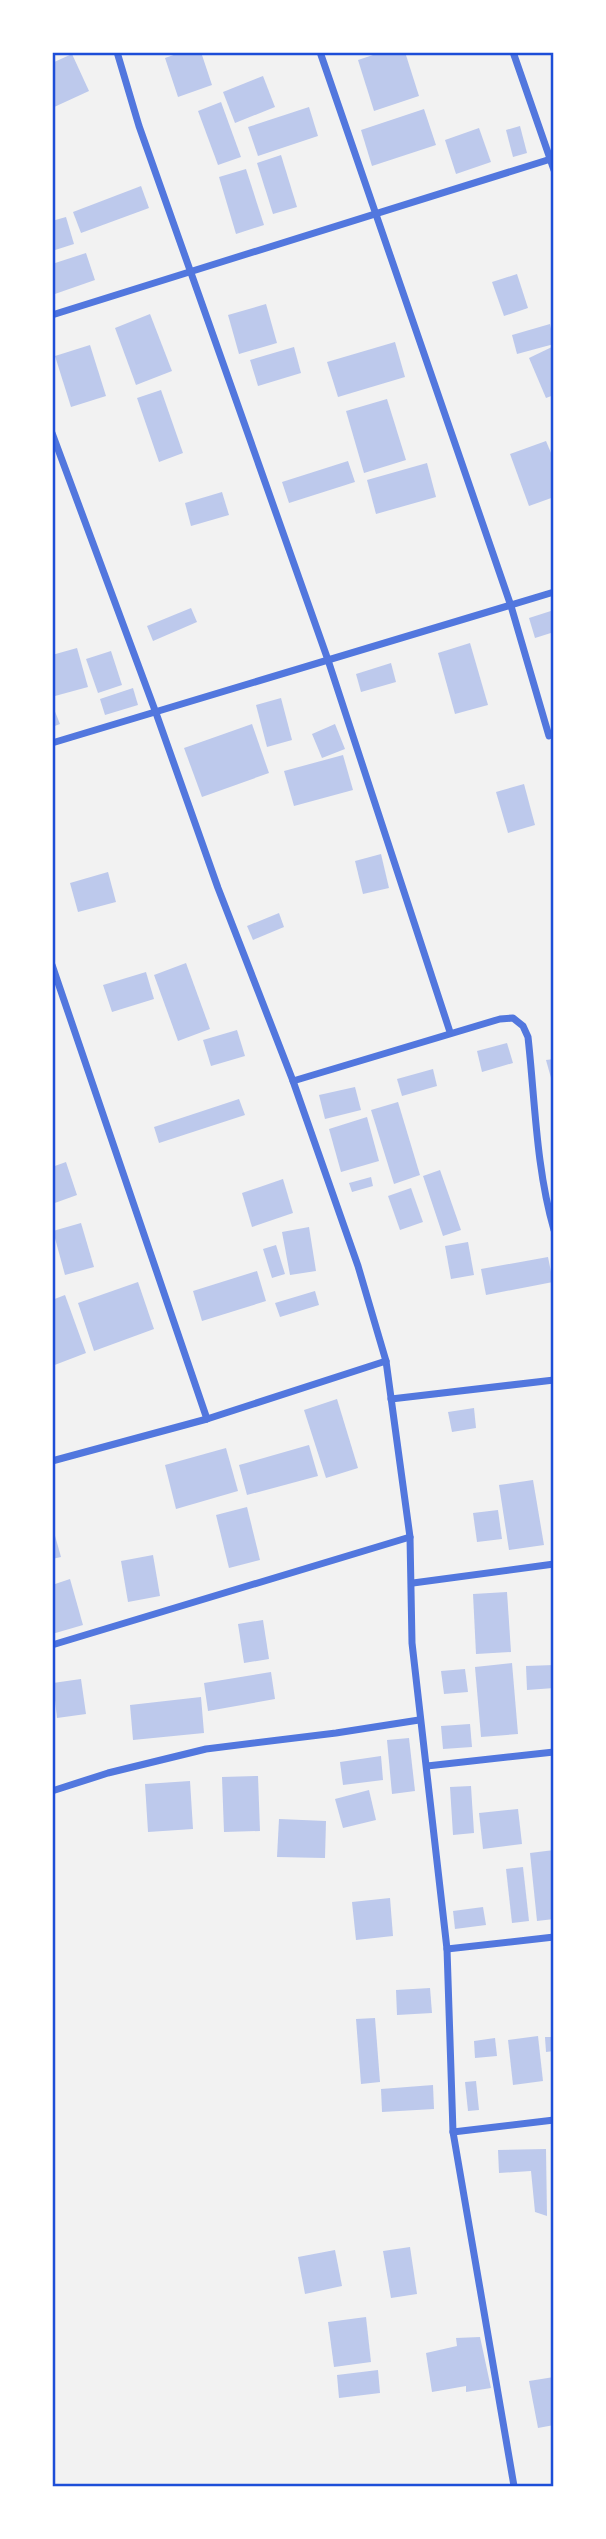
<svg xmlns="http://www.w3.org/2000/svg" width="606" height="2539" viewBox="0 0 606 2539" font-family="'Varela Round',sans-serif">
  <rect width="100%" height="100%" fill="#f2f2f2"/>
  <g fill="#bdc9ec">
    <path d="M182,52H201L212,85L178,97L165,58Z"/>
    <path d="M382,52H405L419,96L374,111L358,60Z"/>
    <path d="M72,54L89,91L52,108V63Z"/>
    <path d="M263,76L275,107L235,123L223,92Z"/>
    <path d="M221,102L241,157L218,165L198,111Z"/>
    <path d="M309,107L318,136L258,156L248,127Z"/>
    <path d="M424,109L436,145L372,166L361,130Z"/>
    <path d="M520,126L527,153L513,157L506,130Z"/>
    <path d="M479,128L491,162L456,174L445,140Z"/>
    <path d="M281,155L297,207L273,214L257,163Z"/>
    <path d="M246,169L264,225L236,234L219,177Z"/>
    <path d="M141,186L149,208L81,233L73,212Z"/>
    <path d="M66,217L74,244L52,251V221Z"/>
    <path d="M86,253L95,280L52,295V264Z"/>
    <path d="M517,274L528,308L504,316L492,282Z"/>
    <path d="M266,304L277,343L239,354L228,315Z"/>
    <path d="M150,314L172,371L136,385L115,328Z"/>
    <path d="M550,324L554,344L517,354L512,335Z"/>
    <path d="M395,342L405,377L338,397L327,362Z"/>
    <path d="M90,345L106,396L71,407L55,356Z"/>
    <path d="M554,346V395L546,398L529,358Z"/>
    <path d="M294,347L301,373L258,386L250,360Z"/>
    <path d="M161,390L183,453L159,462L137,398Z"/>
    <path d="M387,399L406,460L364,473L346,411Z"/>
    <path d="M546,441L554,460V497L529,506L510,454Z"/>
    <path d="M348,461L355,482L289,503L282,482Z"/>
    <path d="M427,463L436,497L376,514L367,480Z"/>
    <path d="M222,492L229,515L191,526L185,503Z"/>
    <path d="M191,608L197,622L153,641L147,626Z"/>
    <path d="M554,610V632L535,638L529,618Z"/>
    <path d="M470,643L488,705L455,714L438,653Z"/>
    <path d="M77,648L88,687L55,696L52,655Z"/>
    <path d="M111,651L122,685L98,693L86,659Z"/>
    <path d="M391,663L396,682L361,692L356,674Z"/>
    <path d="M133,688L138,705L105,715L100,699Z"/>
    <path d="M281,698L292,740L267,747L256,705Z"/>
    <path d="M52,704L60,724L52,727Z"/>
    <path d="M252,724L269,773L202,797L184,748Z"/>
    <path d="M335,724L345,749L322,758L312,734Z"/>
    <path d="M343,755L353,790L294,806L284,771Z"/>
    <path d="M524,784L535,825L508,833L496,792Z"/>
    <path d="M381,854L389,888L363,894L355,861Z"/>
    <path d="M108,872L116,902L78,912L70,883Z"/>
    <path d="M279,913L284,927L253,940L247,926Z"/>
    <path d="M186,963L210,1029L178,1041L154,975Z"/>
    <path d="M146,972L154,999L112,1012L103,985Z"/>
    <path d="M237,1030L245,1056L211,1066L203,1040Z"/>
    <path d="M507,1043L513,1063L482,1072L477,1051Z"/>
    <path d="M554,1059V1085H553L546,1060Z"/>
    <path d="M433,1069L437,1086L402,1096L397,1079Z"/>
    <path d="M355,1087L361,1110L325,1119L319,1095Z"/>
    <path d="M239,1099L245,1115L159,1143L154,1127Z"/>
    <path d="M398,1102L420,1175L394,1184L371,1110Z"/>
    <path d="M367,1117L379,1161L341,1172L329,1129Z"/>
    <path d="M66,1162L77,1195L52,1204V1167Z"/>
    <path d="M440,1170L461,1230L443,1236L423,1176Z"/>
    <path d="M371,1177L373,1186L352,1192L349,1183Z"/>
    <path d="M283,1179L293,1213L252,1227L242,1193Z"/>
    <path d="M411,1188L423,1222L400,1230L388,1196Z"/>
    <path d="M81,1223L94,1267L65,1275L53,1231Z"/>
    <path d="M309,1227L316,1271L290,1275L282,1232Z"/>
    <path d="M468,1242L474,1275L451,1279L445,1246Z"/>
    <path d="M276,1245L285,1274L272,1278L263,1249Z"/>
    <path d="M548,1257L553,1282L486,1295L481,1269Z"/>
    <path d="M257,1271L266,1301L202,1321L193,1291Z"/>
    <path d="M138,1282L154,1329L94,1351L78,1303Z"/>
    <path d="M315,1291L319,1305L280,1317L275,1303Z"/>
    <path d="M65,1295L86,1353L52,1366V1300Z"/>
    <path d="M337,1399L358,1468L326,1478L304,1410Z"/>
    <path d="M474,1408L476,1428L452,1432L448,1412Z"/>
    <path d="M309,1445L318,1476L247,1495L239,1465Z"/>
    <path d="M226,1448L238,1491L176,1509L165,1465Z"/>
    <path d="M533,1480L544,1545L509,1550L499,1485Z"/>
    <path d="M247,1507L260,1560L229,1568L216,1515Z"/>
    <path d="M498,1510L502,1539L477,1542L473,1513Z"/>
    <path d="M52,1525L61,1557L52,1559Z"/>
    <path d="M153,1555L160,1596L128,1602L121,1561Z"/>
    <path d="M70,1579L83,1625L52,1634V1585Z"/>
    <path d="M507,1592L511,1652L476,1654L473,1594Z"/>
    <path d="M263,1620L269,1659L244,1663L238,1624Z"/>
    <path d="M512,1663L518,1734L481,1737L475,1667Z"/>
    <path d="M554,1665V1688L527,1690L526,1666Z"/>
    <path d="M465,1669L468,1692L444,1694L441,1671Z"/>
    <path d="M271,1672L275,1699L208,1711L204,1683Z"/>
    <path d="M81,1679L86,1714L57,1718L53,1683Z"/>
    <path d="M201,1697L204,1733L133,1740L130,1705Z"/>
    <path d="M470,1724L472,1747L443,1749L441,1726Z"/>
    <path d="M409,1738L415,1791L392,1794L387,1740Z"/>
    <path d="M381,1756L383,1780L343,1785L340,1762Z"/>
    <path d="M258,1776L260,1831L224,1832L222,1777Z"/>
    <path d="M190,1781L193,1829L148,1832L145,1784Z"/>
    <path d="M471,1786L474,1833L453,1835L450,1787Z"/>
    <path d="M369,1790L376,1820L343,1828L335,1799Z"/>
    <path d="M518,1809L522,1844L483,1849L479,1813Z"/>
    <path d="M279,1819L326,1821L325,1858L277,1857Z"/>
    <path d="M554,1850V1919L537,1921L530,1853Z"/>
    <path d="M523,1867L529,1921L512,1923L506,1869Z"/>
    <path d="M390,1898L393,1936L356,1940L352,1902Z"/>
    <path d="M483,1907L486,1925L455,1929L453,1911Z"/>
    <path d="M430,1988L432,2013L397,2015L396,1990Z"/>
    <path d="M375,2018L380,2082L361,2084L356,2019Z"/>
    <path d="M538,2036L543,2081L513,2085L508,2040Z"/>
    <path d="M545,2037H554V2051L546,2052Z"/>
    <path d="M495,2038L497,2056L475,2058L474,2041Z"/>
    <path d="M476,2081L479,2110L468,2111L465,2082Z"/>
    <path d="M433,2085L434,2109L382,2112L381,2089Z"/>
    <path d="M546,2149L547,2216L535,2212L531,2171L499,2173L498,2150Z"/>
    <path d="M410,2247L417,2294L391,2298L383,2251Z"/>
    <path d="M335,2250L342,2286L305,2294L298,2257Z"/>
    <path d="M366,2317L371,2362L334,2367L328,2322Z"/>
    <path d="M480,2337L491,2388L466,2392V2386L432,2392L426,2353L457,2346L456,2338Z"/>
    <path d="M378,2370L380,2393L339,2398L337,2375Z"/>
    <path d="M554,2377V2425L538,2428L529,2381Z"/>
  </g>
  <g fill="none" stroke-linecap="round" stroke-linejoin="round">
    <g stroke="#5277de" stroke-width="7">
      <path d="M117,52L139,126L328,660L450,1032"/>
      <path d="M320,52L511,606L549,736"/>
      <path d="M513,52L554,170"/>
      <path d="M52,315L554,158"/>
      <path d="M52,433L156,713L218,888L293,1081L358,1266L386,1361L410,1537L412,1643L447,1949L453,2132L514,2486"/>
      <path d="M52,743L554,592"/>
      <path d="M52,965L207,1419"/>
      <path d="M293,1081L500,1019L513,1018L523,1026L528,1037C535,1100 536,1168 554,1230"/>
      <path d="M391,1399L554,1380"/>
      <path d="M52,1461L207,1419L386,1361"/>
      <path d="M413,1583L554,1564"/>
      <path d="M52,1645L410,1537"/>
      <path d="M427,1766L554,1752"/>
      <path d="M52,1791L108,1773L206,1749L336,1733L419,1720"/>
      <path d="M447,1949L554,1937"/>
      <path d="M453,2132L554,2120"/>
    </g>
  </g>
  <rect width="606" height="2539" fill="none" stroke="#ffffff" stroke-width="108"/>
  <rect x="54" y="54" width="498" height="2431" fill="none" stroke="#1d4ed8" stroke-width="2.5"/>
</svg>
